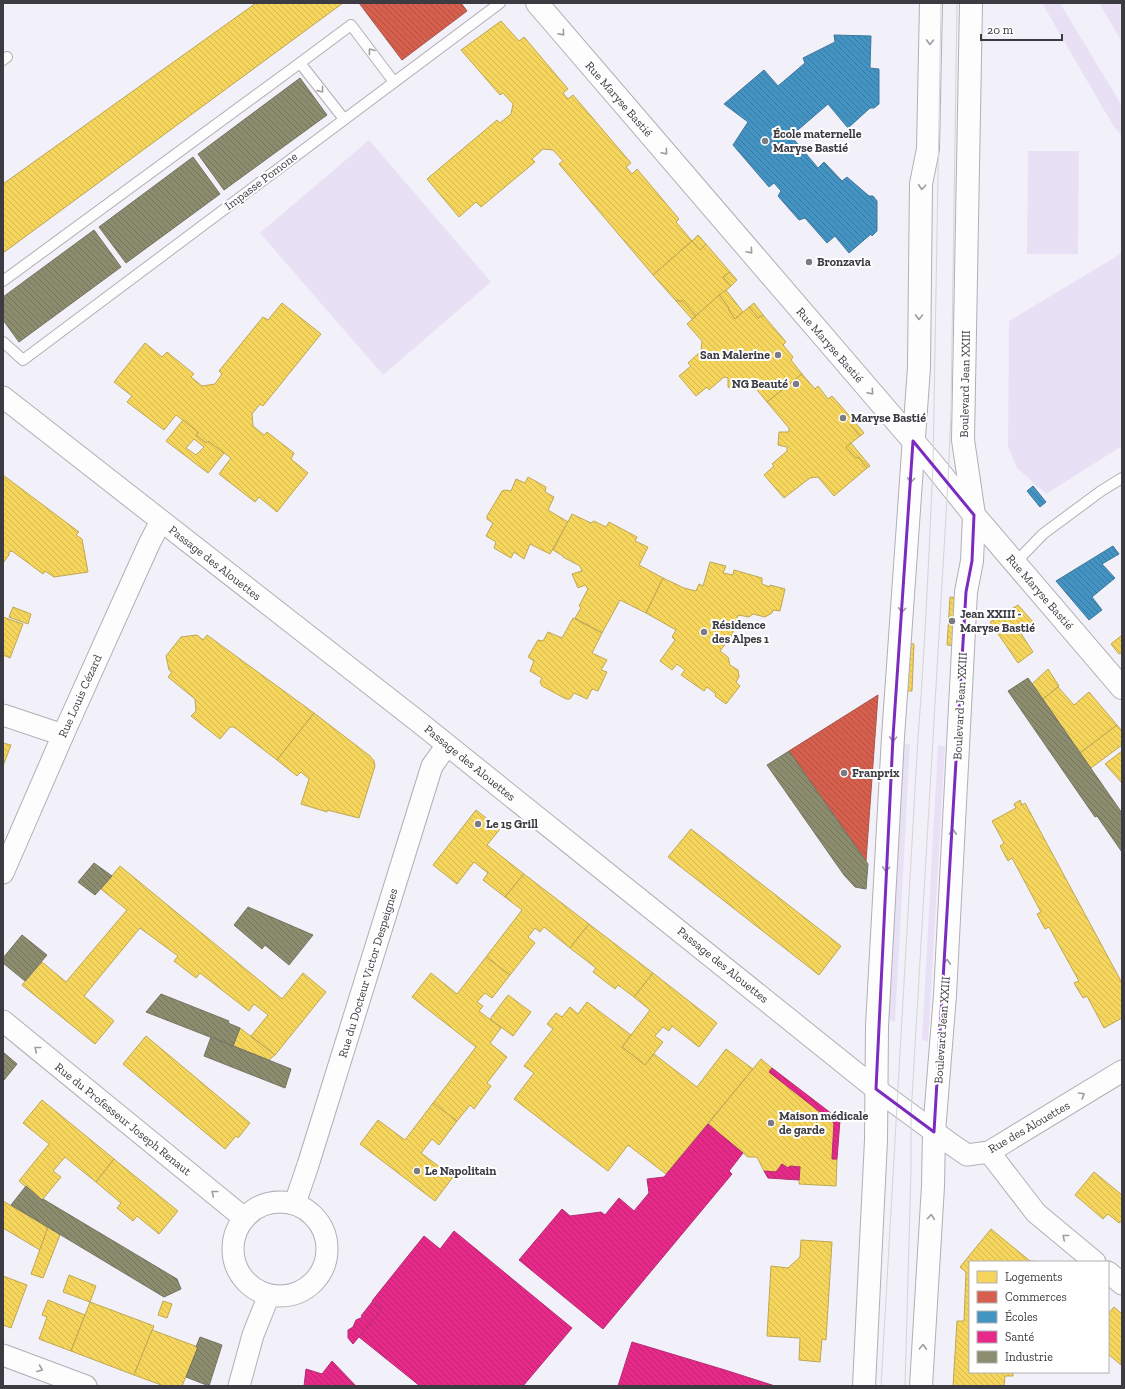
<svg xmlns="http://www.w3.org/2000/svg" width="1125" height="1389" viewBox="0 0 1125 1389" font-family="'Zilla Slab',serif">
  <defs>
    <pattern id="homes-back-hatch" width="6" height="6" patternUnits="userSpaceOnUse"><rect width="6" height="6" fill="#f6d55c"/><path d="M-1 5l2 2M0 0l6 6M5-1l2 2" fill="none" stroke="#d4b851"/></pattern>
    <pattern id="shops-back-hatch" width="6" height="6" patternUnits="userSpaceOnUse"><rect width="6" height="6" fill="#d6604d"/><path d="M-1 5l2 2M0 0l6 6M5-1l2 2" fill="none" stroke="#af5042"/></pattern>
    <pattern id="schools-back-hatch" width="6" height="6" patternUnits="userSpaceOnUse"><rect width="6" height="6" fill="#4393c3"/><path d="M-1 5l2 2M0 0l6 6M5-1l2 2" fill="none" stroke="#3979a0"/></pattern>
    <pattern id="health-back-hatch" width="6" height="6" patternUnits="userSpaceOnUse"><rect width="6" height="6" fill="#e7298a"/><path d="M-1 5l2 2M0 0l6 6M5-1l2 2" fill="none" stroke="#bc2472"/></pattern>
    <pattern id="industry-back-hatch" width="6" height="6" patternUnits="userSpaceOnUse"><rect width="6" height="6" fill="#8c8c6e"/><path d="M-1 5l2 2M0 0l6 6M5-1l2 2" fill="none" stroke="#74745c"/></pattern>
  </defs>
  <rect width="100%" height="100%" fill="#f2f0f8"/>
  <g fill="#e8e1f6">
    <path d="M1042,3H1060L1122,106V136L1114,127Z"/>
    <path d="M1099,3H1122V42Z"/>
    <path d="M369,140L491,282L383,375L260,233Z"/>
    <path d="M1028,151H1079L1078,254H1027Z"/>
    <path d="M1122,253V446L1046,494L1017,468L1008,447L1009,321Z"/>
    <path d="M904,744H910L895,1022L888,1019Z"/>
    <path d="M938,745L945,746L928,1042L922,1039Z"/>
  </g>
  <g fill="url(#homes-back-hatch)" stroke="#bea754" fill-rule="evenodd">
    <path d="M256,3H343L3,253V184Z"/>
    <path d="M501,21L519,41L524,37L568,89L563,93L568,99L573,95L631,163L626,167L632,174L637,169L679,219L676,222L692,241L653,275L559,164L563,161L553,150L543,149L532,159L535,162L481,207L476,202L459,217L427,179L497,120L500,123L511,114L513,104L503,93L500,95L461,50Z"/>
    <path d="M698,235L706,244L700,250L692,241Z"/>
    <path d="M692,241L700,250L706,244L730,272L723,277L731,286L696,316L683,301H676L653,275Z"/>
    <path d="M730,272L737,280L731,286L723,277Z"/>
    <path d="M726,290L743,312L735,319L728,309L729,308L719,295Z"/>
    <path d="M719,295L729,308L728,309L735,319L749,307L758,318L763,315L786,342L783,345L793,357L791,360L802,374L767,402L748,379L745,378L742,389L728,387V378L724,377L709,390L707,387L696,396L679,376L691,366L688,363L701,351L702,341L687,324Z"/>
    <path d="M676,301H683L696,316L692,319Z"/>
    <path d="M282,303L321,334L263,406L260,404L252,414L253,426L264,435L267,432L294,453L291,459L308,473L277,512L259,497L255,502L219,474L231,458L208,441L206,443L196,435L198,432L176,415L164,430L127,402L132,396L114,382L145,343L162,357L167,352L194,374L191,377L202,386L215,384L222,374L219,371L263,317L268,320Z"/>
    <path d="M754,303L763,315L758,318L749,307Z"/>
    <path d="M802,374L815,389L818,386L828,399L832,396L854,421L850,424L860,436L846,447L856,458L858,457L867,468L834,496L818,477L810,478L784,498L764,475L774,466L772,464L787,451V447L778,445L779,432H789V428L767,402Z"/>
    <path d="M183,420L198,432L196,435L206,443L208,441L224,453L208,473L166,441ZM194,439L204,447L196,455L186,448Z"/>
    <path d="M854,421L864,433L860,436L850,424Z"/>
    <path d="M851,443L870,466L867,468L858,457L856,458L846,447Z"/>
    <path d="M3,475L79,532L76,535L82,539L88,572L54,577L45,571L43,574L12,551L9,552V555L3,563Z"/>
    <path d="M528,477L546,487L545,492L554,497L548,510L568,522L550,554L530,544L524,559L514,552L511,558L494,548L496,542L486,536L493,523L487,519V516L502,491L505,490L511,491L516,479L525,483Z"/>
    <path d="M572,514L591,523L594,521L606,527L609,522L637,537L635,541L648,547L639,565L663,578L646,613L620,600L602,633L575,618L581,608L579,606L588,589L585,585L578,588L572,574L582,571L580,566L563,557V556L553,550Z"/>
    <path d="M710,562L726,566L723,573L733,575L734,570L762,578V584L770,587V585L785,589L780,611L773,610L772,613L765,617L753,614L749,617L738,615L732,635L720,651L728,657L730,665L738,670L739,677L736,682L740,686L726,704L715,696L716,694L707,687L704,691L681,675L685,670L677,664L672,670L660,661L675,640L672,637L676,630L646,613L663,578L684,588L696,591L699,584L703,586Z"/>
    <path d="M950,597L957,598L955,646L947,645Z"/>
    <path d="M1018,605L1034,623L1020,632L1033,652L1018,663L990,622Z"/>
    <path d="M13,607L31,614L28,624L9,617Z"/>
    <path d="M3,617L23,624L10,658L3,655Z"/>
    <path d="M573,618L602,633L592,653L607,660L601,670L607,672L598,691L592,689L587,699L574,693L570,699H566L542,686L540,682L542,678L530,671L534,661L528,657L538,640L543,641L548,632L562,638Z"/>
    <path d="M197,635L203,640L207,635L314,713L277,760L234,727H230L220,739L191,716L196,711L195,699L168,677L172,672L169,670L166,656L181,637Z"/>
    <path d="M1122,635V652L1119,654L1111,644Z"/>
    <path d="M907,643L914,644L912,691H905Z"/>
    <path d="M1048,669L1059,686L1043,699L1032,684Z"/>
    <path d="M1058,687L1074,705L1089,692L1117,725L1080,753L1043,699Z"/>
    <path d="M314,713L370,756L374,761L375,766L359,818L327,810V812L301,804L309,779L301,772L297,776L277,760Z"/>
    <path d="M1117,725L1122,731V745L1091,768L1080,753Z"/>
    <path d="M3,743L11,745L3,766Z"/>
    <path d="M1122,751V783L1105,764Z"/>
    <path d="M1020,800L1022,805L1025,803L1122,983V1018L1104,1028L1087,996L1083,998L1074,983L1079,981L1049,927L1045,929L1037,914L1041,912L1012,858L1008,861L1000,846L1004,843L992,821L1016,808L1014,804Z"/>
    <path d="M476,810L500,829L487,845L524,874L505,897L483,880L488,873L474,862L457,884L433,865Z"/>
    <path d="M691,829L841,946L819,975L668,857Z"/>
    <path d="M120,866L282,999L303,973L326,992L275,1055L251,1036L268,1015L254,1004L249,1011L200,973L196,978L174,961L178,956L140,928L84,996L114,1021L95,1044L22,985L42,962L66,982L127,910L101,889Z"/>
    <path d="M524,874L589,924L570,948L544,927L540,932L535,928L528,937L535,943L510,975L486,957L522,910L505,897Z"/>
    <path d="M589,924L653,973L634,997L618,985L615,989L593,972L596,968L570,948Z"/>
    <path d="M486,957L510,975L492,998L485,993L477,1002L483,1006L479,1011L501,1028L490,1043L507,1057L487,1083L491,1086L474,1109L470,1105L457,1121L433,1103L476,1047L412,997L431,973L457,994Z"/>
    <path d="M653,973L717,1023L699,1047L672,1026L669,1031L663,1027L655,1036L663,1042L645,1065L622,1047L650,1010L634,997Z"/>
    <path d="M508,995L531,1012L513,1036L490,1019Z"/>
    <path d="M587,1002L631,1035L622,1047L645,1065L654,1054L697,1087L726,1049L753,1069L666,1174L628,1145L608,1171L514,1099L534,1073L524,1066L553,1029L547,1024L556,1013L562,1017L570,1007L578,1014Z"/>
    <path d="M240,1028L275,1055L269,1060L233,1046Z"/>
    <path d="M146,1036L250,1123L238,1138L236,1136L225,1149L123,1064Z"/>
    <path d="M761,1059L772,1068L769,1072L834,1123L832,1159H837L836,1186L799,1184L800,1167L790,1166L788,1168L782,1164L776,1172L764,1171L757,1157H748L708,1124Z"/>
    <path d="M42,1100L114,1159L96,1182L65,1157L53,1171L61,1177L42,1200L19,1181L49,1144L23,1123Z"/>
    <path d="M433,1103L457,1121L439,1145L432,1139L421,1153L453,1177L435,1201L360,1144L378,1120L405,1140Z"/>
    <path d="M114,1159L178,1211L159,1234L137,1216L133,1221L117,1208L121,1203L96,1182Z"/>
    <path d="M1094,1172L1122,1195V1221L1119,1223L1108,1214L1103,1219L1075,1195Z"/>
    <path d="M3,1201L48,1227L40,1250L3,1228Z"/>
    <path d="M48,1227L60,1235L43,1278L31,1274Z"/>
    <path d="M991,1229L1030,1261L1044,1262H970V1372H1013V1376H1005L1004,1386H953L957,1321H964L966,1272L960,1267Z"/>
    <path d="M801,1240L832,1242L826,1340L822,1339L820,1362L799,1360L800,1338L767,1336L771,1266L788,1268L800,1257Z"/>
    <path d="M69,1275L96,1286L90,1302L63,1292Z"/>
    <path d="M3,1276L27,1285L11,1328L3,1325Z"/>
    <path d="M48,1300L85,1315L71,1351L39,1339L47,1317L42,1315Z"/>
    <path d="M163,1301L172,1304L167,1318L158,1315Z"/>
    <path d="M90,1302L154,1326L134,1375L71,1351Z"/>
    <path d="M1114,1307L1122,1314L1121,1365L1108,1354V1314Z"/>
    <path d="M152,1330L198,1347L182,1386H164L134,1375Z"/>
  </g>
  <g fill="url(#shops-back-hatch)" stroke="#a8554a">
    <path d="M359,3H461L467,11L402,60Z"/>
    <path d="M878,695L866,861L789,751Z"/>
  </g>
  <g fill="url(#schools-back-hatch)" stroke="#41799c">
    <path d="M834,35L871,36L870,68L879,69V104L874,108H870L848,128L828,104L791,136L818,168L824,162L842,181L847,177L869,196H873L877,201V231L872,236L871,234L849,253L835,236L827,243L805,218L799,220L778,196L781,191L774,183L769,187L733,145L748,122L724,104L764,70L778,86L805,63L803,58L835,42Z"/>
    <path d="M1033,486L1046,502L1040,507L1027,491Z"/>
    <path d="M1113,546L1119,554L1102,564L1115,578L1092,597L1102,610L1089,620L1056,581Z"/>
  </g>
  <g fill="url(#health-back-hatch)" stroke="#b42e74">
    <path d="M772,1068L840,1120L837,1159H832L834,1123L769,1072Z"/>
    <path d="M708,1124L743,1153L729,1171L732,1174L603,1329L519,1260L562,1209L570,1216L601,1212L605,1215L619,1198L634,1211L649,1193L647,1179L664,1177Z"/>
    <path d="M782,1164L788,1168L790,1166L800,1167L799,1180L768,1178L764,1171L776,1172Z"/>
    <path d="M454,1231L572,1328L523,1386H420L359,1337L382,1309L372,1301L424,1236L440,1249Z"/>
    <path d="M372,1302L382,1309L353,1344L348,1338V1330L353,1327L356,1320L363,1317L361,1316Z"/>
    <path d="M632,1342L725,1370L775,1386H618Z"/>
    <path d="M332,1361L356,1386H304L306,1369L322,1374Z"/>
  </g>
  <g fill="url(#industry-back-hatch)" stroke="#747461">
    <path d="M300,78L327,115L224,190L198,154Z"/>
    <path d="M193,157L220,194L126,263L99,227Z"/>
    <path d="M94,230L121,267L19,342L3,320V297Z"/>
    <path d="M1028,678L1122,813V852L1097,816L1095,817L1008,691Z"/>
    <path d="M789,751L868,864L866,889L855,887L844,875L767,765Z"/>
    <path d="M94,863L112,876L95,895L78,882Z"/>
    <path d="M248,907L313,935L289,965L265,945L262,949L234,925Z"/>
    <path d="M22,935L47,955L25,981L3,963V958Z"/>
    <path d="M161,994L229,1021L228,1023L240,1028L233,1046L146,1012Z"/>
    <path d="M211,1037L291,1069L285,1088L204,1056Z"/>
    <path d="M3,1052L17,1064L4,1080H3Z"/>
    <path d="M26,1186L42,1200L43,1199L177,1279L181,1289L164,1297L11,1205Z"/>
    <path d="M200,1337L222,1345L209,1386L186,1377L198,1347H196Z"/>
  </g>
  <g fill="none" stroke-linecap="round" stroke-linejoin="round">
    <g stroke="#b1afb5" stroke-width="12">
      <g id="lane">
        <path d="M3,60L7,57"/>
        <path d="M344,119L300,63L351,25L394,82"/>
        <path d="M3,281L300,63"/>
        <path d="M3,342L23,360L500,3"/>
        <path d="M1015,563L1043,534L1101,491L1122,478"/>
      </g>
    </g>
    <g stroke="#b1afb5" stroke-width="23">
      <g id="street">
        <path d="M3,397L420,723L876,1089L951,1144L967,1155L989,1152L1122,1071"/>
        <path d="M3,715L63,735"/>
        <path d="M3,873L63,735L149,544L161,521"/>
        <path d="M3,1021L244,1218"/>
        <path d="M989,1152L1036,1213L1095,1262"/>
        <circle cx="280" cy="1249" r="47"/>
        <path d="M295,1203L308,1165L432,766L447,745"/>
        <path d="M1108,1272L1122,1284"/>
        <path d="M3,1355L86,1386"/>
        <path d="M239,1386L253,1335L269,1295"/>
      </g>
    </g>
    <g stroke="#b1afb5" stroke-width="24">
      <g id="secondary">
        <path d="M537,3L933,464L974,515L1122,688"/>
        <path d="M864,1386L876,1140L877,1026L893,737L919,367L921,184L928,149L931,3"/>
        <path d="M921,1386L933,1186L934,1132L945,995L966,592L972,561L974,515L963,440L971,3"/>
      </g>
    </g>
    <use href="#lane" stroke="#fdfdfe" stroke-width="10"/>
    <use href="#street" stroke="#fdfdfe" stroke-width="21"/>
    <use href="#secondary" stroke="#fdfdfe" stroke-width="22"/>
    <g stroke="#d5d4d7" stroke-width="1">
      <path d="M881,1386L918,738C925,646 929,555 933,464L941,3"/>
      <path d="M905,1386L911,1169V1115L948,481L951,412L957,3"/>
    </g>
  </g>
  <defs><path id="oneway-chevron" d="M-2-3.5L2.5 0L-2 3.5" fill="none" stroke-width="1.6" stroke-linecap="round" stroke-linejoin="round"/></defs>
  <g stroke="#9d9ca0">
    <use href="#oneway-chevron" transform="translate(562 33) rotate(49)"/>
    <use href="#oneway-chevron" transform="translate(930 42) rotate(91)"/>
    <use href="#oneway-chevron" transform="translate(371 51) rotate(-127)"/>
    <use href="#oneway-chevron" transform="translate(321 90) rotate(52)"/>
    <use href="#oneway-chevron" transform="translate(665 152) rotate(49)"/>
    <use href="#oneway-chevron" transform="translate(922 187) rotate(93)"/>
    <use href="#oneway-chevron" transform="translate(750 251) rotate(49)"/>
    <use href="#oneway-chevron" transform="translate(919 317) rotate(91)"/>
    <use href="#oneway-chevron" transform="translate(871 392) rotate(49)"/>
    <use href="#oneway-chevron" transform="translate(911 480) rotate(94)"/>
    <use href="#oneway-chevron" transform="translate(902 610) rotate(94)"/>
    <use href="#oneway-chevron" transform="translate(893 739) rotate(93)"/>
    <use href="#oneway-chevron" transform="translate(953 832) rotate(-87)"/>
    <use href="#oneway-chevron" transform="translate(886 869) rotate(93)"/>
    <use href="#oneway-chevron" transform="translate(947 962) rotate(-87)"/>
    <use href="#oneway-chevron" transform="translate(37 1049) rotate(-141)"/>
    <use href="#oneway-chevron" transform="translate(1082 1095) rotate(-31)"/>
    <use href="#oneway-chevron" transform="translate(214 1193) rotate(-141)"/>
    <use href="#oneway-chevron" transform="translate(931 1217) rotate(-85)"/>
    <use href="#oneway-chevron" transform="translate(1065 1237) rotate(-141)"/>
    <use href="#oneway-chevron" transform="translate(923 1347) rotate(-87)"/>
    <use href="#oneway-chevron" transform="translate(40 1369) rotate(21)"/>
  </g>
  <path fill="none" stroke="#7b2cbf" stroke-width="3" stroke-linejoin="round" d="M913,441L974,515L972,561L966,592L934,1132L876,1089L893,737Z"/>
  <g fill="#7c7a82" stroke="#fff" stroke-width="1.5">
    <circle cx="765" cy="141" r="4"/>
    <circle cx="809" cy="262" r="4"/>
    <circle cx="778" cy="355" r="4"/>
    <circle cx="796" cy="384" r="4"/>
    <circle cx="843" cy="418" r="4"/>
    <circle cx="952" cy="621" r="4"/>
    <circle cx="704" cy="632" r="4"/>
    <circle cx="844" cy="773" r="4"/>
    <circle cx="478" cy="824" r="4"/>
    <circle cx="771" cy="1123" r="4"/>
    <circle cx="417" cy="1171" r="4"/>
  </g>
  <g text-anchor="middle" stroke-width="4" stroke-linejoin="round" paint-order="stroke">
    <g font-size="12" fill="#3d3b42" stroke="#fff">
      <text transform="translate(619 99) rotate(49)" y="4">Rue Maryse Bastié</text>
      <text transform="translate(261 181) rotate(-37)" y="4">Impasse Pomone</text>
      <text transform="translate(830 345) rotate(49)" y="4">Rue Maryse Bastié</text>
      <text transform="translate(965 384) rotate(-89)" y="4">Boulevard Jean XXIII</text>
      <text transform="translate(215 563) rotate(38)" y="4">Passage des Alouettes</text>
      <text transform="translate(1040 592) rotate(49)" y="4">Rue Maryse Bastié</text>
      <text transform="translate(80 696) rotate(-66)" y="4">Rue Louis Cézard</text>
      <text transform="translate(960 706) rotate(-87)" y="4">Boulevard Jean XXIII</text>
      <text transform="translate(470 763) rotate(39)" y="4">Passage des Alouettes</text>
      <text transform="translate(723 965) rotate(39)" y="4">Passage des Alouettes</text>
      <text transform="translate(368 973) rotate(-73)" y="4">Rue du Docteur Victor Despeignes</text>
      <text transform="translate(942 1030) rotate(-86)" y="4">Boulevard Jean XXIII</text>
      <text transform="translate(123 1119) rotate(39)" y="4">Rue du Professeur Joseph Renaut</text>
      <text transform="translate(1029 1127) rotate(-30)" y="4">Rue des Alouettes</text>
    </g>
    <g font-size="12" font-weight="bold" fill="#3d3b42" stroke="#fff" text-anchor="start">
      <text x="773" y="138">École maternelle<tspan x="773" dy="14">Maryse Bastié</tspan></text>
      <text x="817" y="266">Bronzavia</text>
      <text x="770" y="359" text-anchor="end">San Malerine</text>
      <text x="788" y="388" text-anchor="end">NG Beauté</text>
      <text x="851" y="422">Maryse Bastié</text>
      <text x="960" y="618">Jean XXIII -<tspan x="960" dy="14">Maryse Bastié</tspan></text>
      <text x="712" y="629">Résidence<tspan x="712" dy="14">des Alpes 1</tspan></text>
      <text x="852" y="777">Franprix</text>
      <text x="486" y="828">Le 15 Grill</text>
      <text x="779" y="1120">Maison médicale<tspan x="779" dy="14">de garde</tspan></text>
      <text x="425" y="1175">Le Napolitain</text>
    </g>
  </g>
  <rect width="1125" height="1389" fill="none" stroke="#3d3b42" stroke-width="8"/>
  <rect x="969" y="1261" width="140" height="112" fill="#ffffff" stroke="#b1b1b3"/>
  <rect x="977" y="1271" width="20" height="12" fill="#f6d55c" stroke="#b1b1b3"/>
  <text x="1005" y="1281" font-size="12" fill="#3d3b42">Logements</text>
  <rect x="977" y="1291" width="20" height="12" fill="#d6604d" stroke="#b1b1b3"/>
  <text x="1005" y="1301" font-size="12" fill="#3d3b42">Commerces</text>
  <rect x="977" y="1311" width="20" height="12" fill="#4393c3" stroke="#b1b1b3"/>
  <text x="1005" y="1321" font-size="12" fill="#3d3b42">Écoles</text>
  <rect x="977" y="1331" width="20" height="12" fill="#e7298a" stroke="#b1b1b3"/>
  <text x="1005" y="1341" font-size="12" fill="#3d3b42">Santé</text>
  <rect x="977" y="1351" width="20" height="12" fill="#8c8c6e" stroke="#b1b1b3"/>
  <text x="1005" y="1361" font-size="12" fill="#3d3b42">Industrie</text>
  <path d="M981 34v6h81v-6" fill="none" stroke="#3d3b42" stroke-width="2"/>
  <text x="987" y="34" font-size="12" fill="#3d3b42" stroke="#ffffff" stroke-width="3" paint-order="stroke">20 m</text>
</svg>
